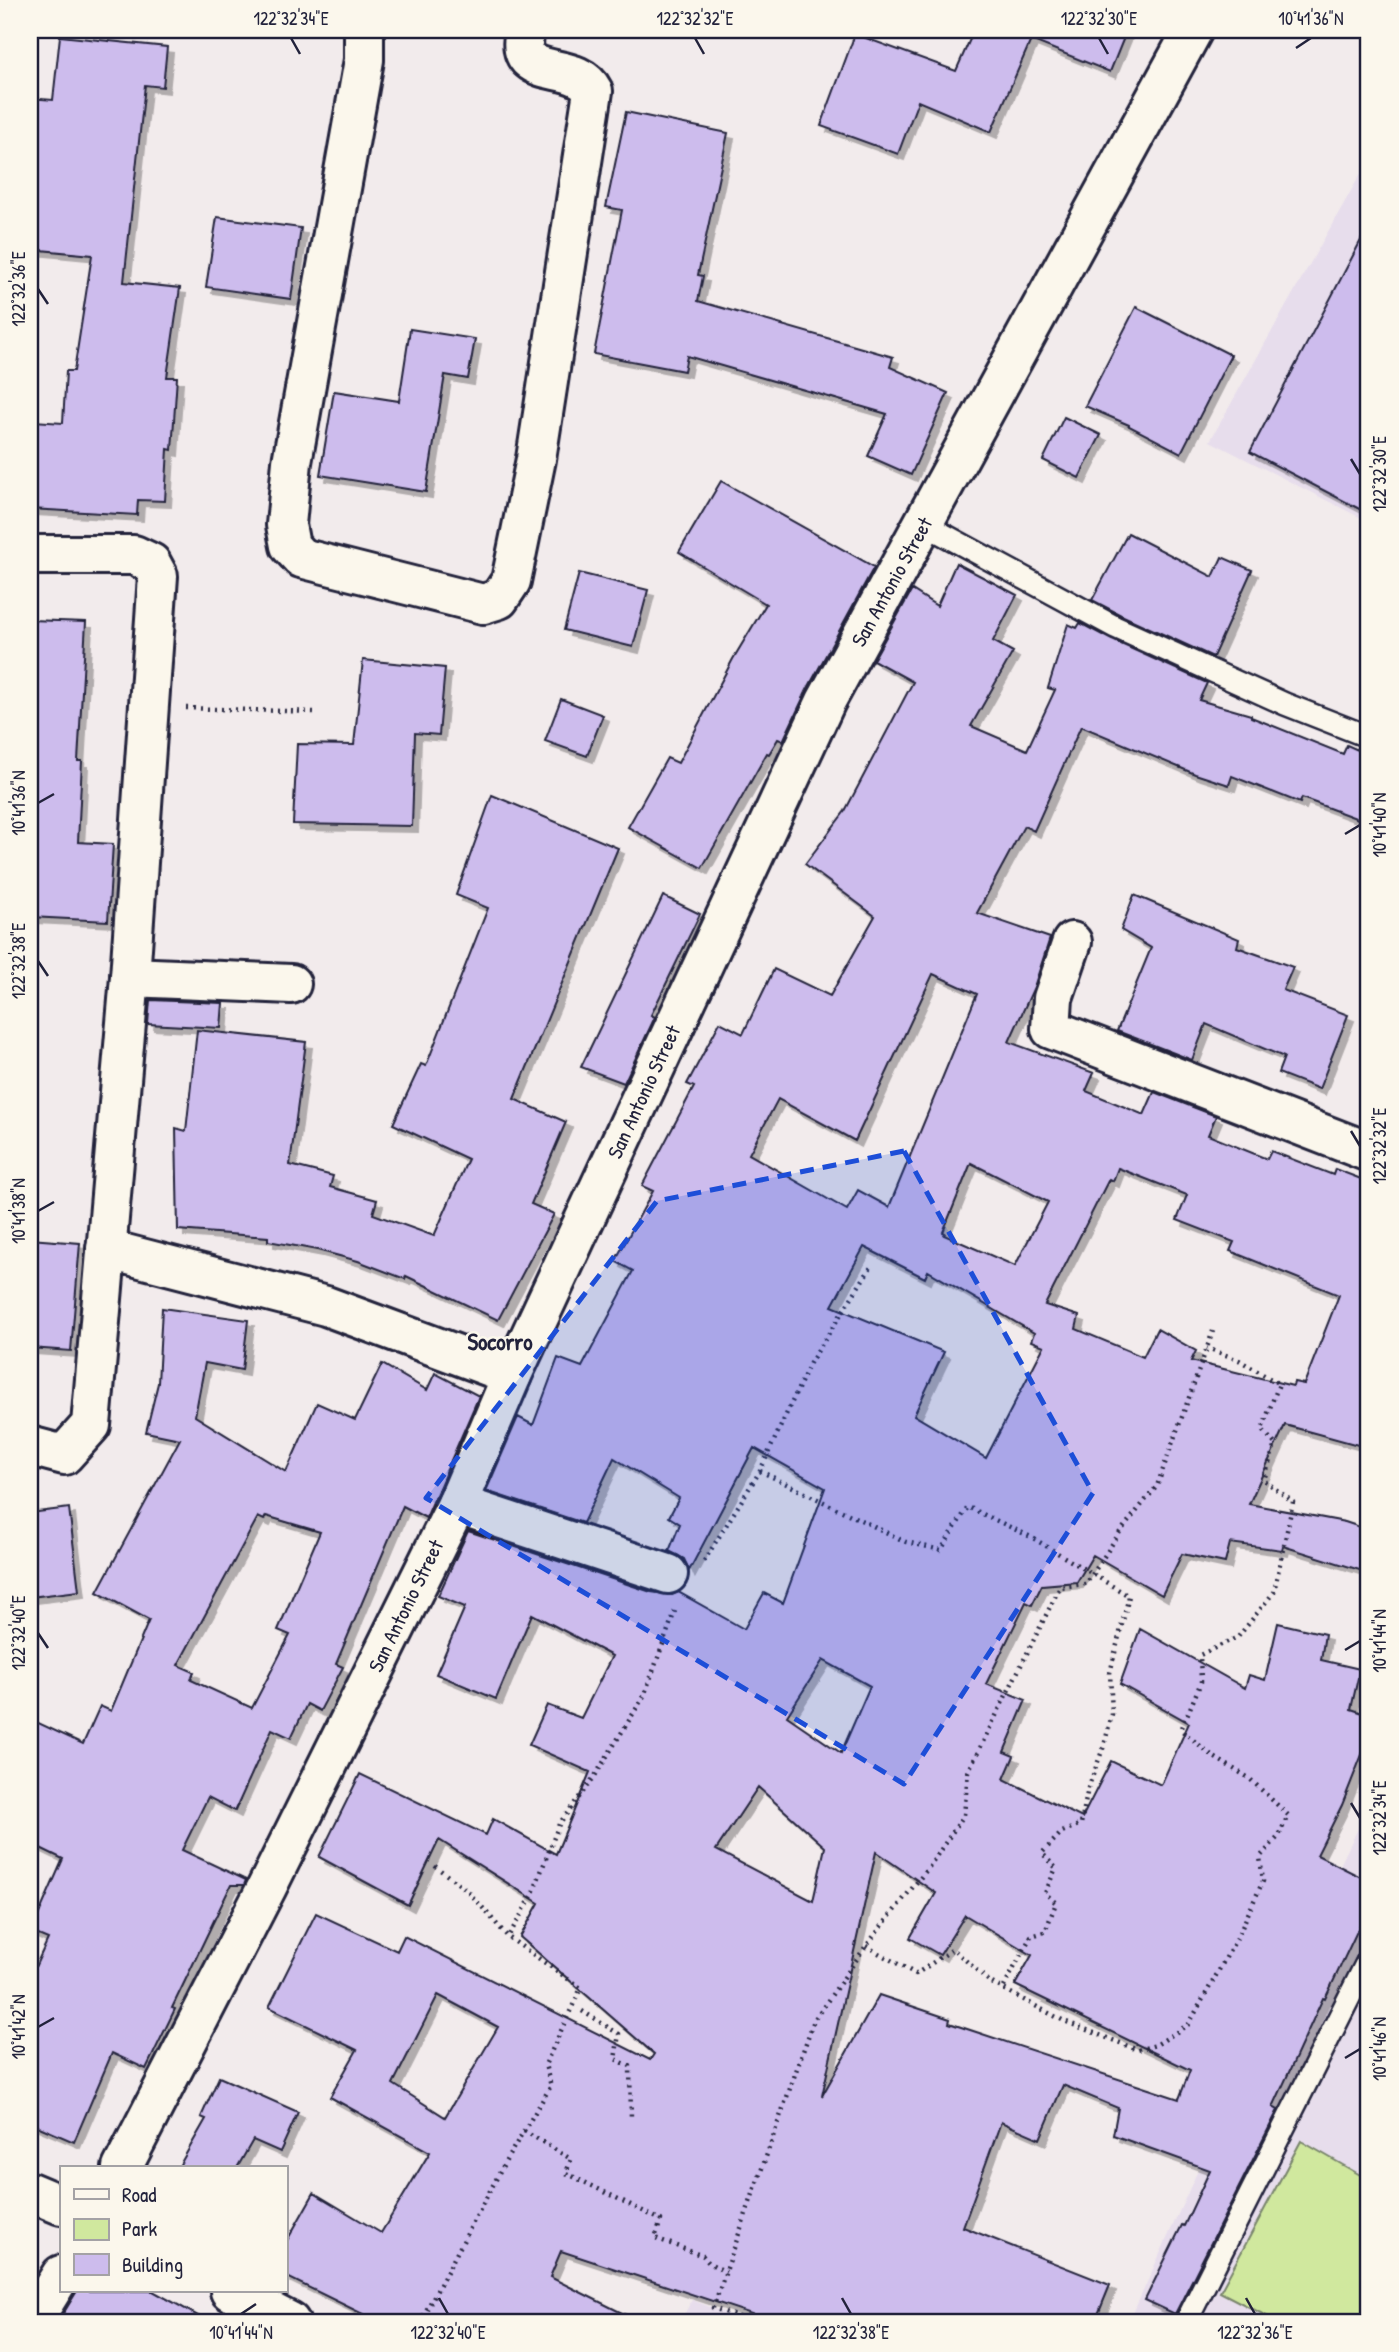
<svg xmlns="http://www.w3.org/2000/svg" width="1399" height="2352" viewBox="0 0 1399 2352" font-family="'Patrick Hand',sans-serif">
  <defs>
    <filter id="shadow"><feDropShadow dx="6" dy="6" stdDeviation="0" flood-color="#0004"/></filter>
  </defs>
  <rect width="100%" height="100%" fill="#f2ebec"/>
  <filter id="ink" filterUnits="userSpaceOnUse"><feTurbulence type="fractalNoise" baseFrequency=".0143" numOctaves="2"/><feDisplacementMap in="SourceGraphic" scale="14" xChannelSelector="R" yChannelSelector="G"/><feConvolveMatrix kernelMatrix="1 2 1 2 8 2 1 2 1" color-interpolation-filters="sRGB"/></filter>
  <g filter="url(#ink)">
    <g fill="#e7ddec">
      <path d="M1369,159V522L1210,441Z"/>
      <path d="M1369,1806V2322H1129L1294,1959Z"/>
      <path d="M692,2300L713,2308L747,2322H680Z"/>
    </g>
    <path fill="#d0e89e" stroke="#79856c" stroke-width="2" d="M1301,2141L1369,2180V2322H1278L1220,2292Z"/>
    <g fill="#cdbced" stroke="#22223b" stroke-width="2" fill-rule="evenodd" filter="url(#shadow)">
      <path d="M974,30H1127L1110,72L1031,40L991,132L918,101L898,154L821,126L855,34L956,71Z"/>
      <path d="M60,36L167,47L163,87L145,85L124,282L180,288L167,377H177L172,450L168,449L165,501L138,500L137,515L30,509V451H32L34,421L63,423L66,371H74L92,255L30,249V98L53,100Z"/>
      <path d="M626,112L728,133L698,275L703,276L698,301L893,357L890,367L948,393L911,475L868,456L887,414L687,356L684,371L594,354L622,210L606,207Z"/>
      <path d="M217,217L301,228L291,299L206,287Z"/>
      <path d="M1369,225V514L1250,452Z"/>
      <path d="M1136,307L1231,355L1181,453L1129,426V425L1085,406Z"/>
      <path d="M410,329L475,339L468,379L445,375L426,492L320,475L334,391L399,401Z"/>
      <path d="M1064,417L1101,435L1079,478L1043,460Z"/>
      <path d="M721,481L874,567L807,690L783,741L778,739L769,754L767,753L702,868L628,827L667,758L678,763L733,659L766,604L679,552Z"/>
      <path d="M1128,533L1213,577L1222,557L1252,570L1213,657L1121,615L1092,600Z"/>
      <path d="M956,563L1017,595L993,641L1013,652L971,726L1027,750L1055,690L1048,688L1068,624L1077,628L1080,623L1110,639L1207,683L1199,700L1251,715V717L1343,754L1347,745L1369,755V823L1302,798L1300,803L1232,776L1229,785L1195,774L1081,726L1034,831L1024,826L977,913L1050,938L1034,987L1009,1042L1094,1073L1086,1091L1144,1115L1154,1092L1216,1116L1208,1135L1267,1159L1271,1151L1333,1175L1335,1169L1369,1182V1448L1285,1425L1249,1504L1345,1522L1369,1530V1573L1283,1546L1282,1550L1230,1543L1225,1563L1182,1554L1162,1595L1093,1555L1077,1582L1042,1585L1032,1605L1026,1602L986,1684L1026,1700L1004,1752L1014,1756L1004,1779L1082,1818L1111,1761L1161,1785L1189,1723L1120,1684L1140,1629L1245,1688L1249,1675L1265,1680L1278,1623L1325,1634L1321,1660L1360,1669L1351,1709L1369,1715V1737L1342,1805L1317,1855L1369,1881V1906L1325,1999L1323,1998L1273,2107L1278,2110L1175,2314L1145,2300L1182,2225L1184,2226L1210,2170L1113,2135L1118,2108L1063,2085L1040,2139L1001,2122L963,2227L1110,2285L1095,2322H776L561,2251L550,2277L640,2322H379L285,2276V2244L314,2193L381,2233L430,2152L330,2097L357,2050L269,2007L316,1913L397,1951L404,1936L650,2060L654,2054L520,1937L539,1903L439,1840L408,1905L319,1857L360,1774L486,1835L493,1819L556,1854L590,1772L529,1745L547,1705L581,1718L612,1656L532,1614L496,1699L436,1674L465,1607L438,1596L468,1531L651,1592L672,1595L678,1592L744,1629L764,1593L783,1603L825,1488L754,1448L689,1571L684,1559L669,1551L680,1524L669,1517L679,1498L614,1458L583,1523L486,1491L518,1417L533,1425L558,1358L582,1367L633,1271L615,1261L653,1191L642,1186L694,1087L687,1084L720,1022L743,1034L774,969L830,996L875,916L805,864L845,811L913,682L873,660L912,590L937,606ZM933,974L977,994L889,1207L858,1190L847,1210L749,1154L778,1099L855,1141ZM971,1163L1048,1202L1015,1266L944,1235L945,1233L943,1232ZM1118,1168L1187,1195L1177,1220L1234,1242L1230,1251L1339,1295L1304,1384L1294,1382L1293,1386L1191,1361L1196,1351L1157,1329L1143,1357L1076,1329L1079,1316L1045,1305L1109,1179L1113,1181ZM864,1247L925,1278L928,1271L1034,1333L1031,1341L1044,1346L986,1458L914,1415L944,1352L832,1306ZM823,1660L870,1686L841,1753L787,1716ZM758,1787L825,1847L813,1901L716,1850ZM876,1852L936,1893L910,1938L940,1955L965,1915L1032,1955L1015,1985L1190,2070L1179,2099L949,2023L950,2019L879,1995L822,2096ZM438,1995L498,2027L445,2117L393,2084Z"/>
      <path d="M579,573L648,590L633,647L564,630Z"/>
      <path d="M30,620L86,622L78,761H82L78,842L113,844L108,921L30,917Z"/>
      <path d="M363,660L445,668L439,735L415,733L412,826L293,824L297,744L354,745Z"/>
      <path d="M561,699L603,715L587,756L545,741Z"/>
      <path d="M492,795L618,848L514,1099L566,1122L531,1204L554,1214L498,1320L406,1276L405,1279L358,1261L317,1250L268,1241V1237L178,1230L176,1128L186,1131L197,1030L306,1042L290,1165L333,1176L330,1187L377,1200L373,1214L434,1236L468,1159L393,1124L421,1064L426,1066L488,908L456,895Z"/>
      <path d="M1134,895L1239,939L1237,947L1293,967L1283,990L1348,1015L1319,1089L1278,1073L1284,1057L1206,1024L1192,1060L1117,1031L1151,948L1121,930Z"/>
      <path d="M663,896L700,914L651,1015L655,1017L624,1083L581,1067Z"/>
      <path d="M150,1000L223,1003L221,1028L148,1024Z"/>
      <path d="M30,1239L80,1243L71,1351L30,1348Z"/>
      <path d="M162,1308L248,1320L242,1370L205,1363L195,1416L286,1472L317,1403L355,1420L382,1364L427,1390L435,1373L479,1396L426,1518L403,1506L336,1664L343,1667L320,1711L307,1704L291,1738L272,1729L235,1811L208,1797L182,1850L246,1880L244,1885H231L172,2008L175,2009L146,2069L112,2053L74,2142L30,2123V1978L48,1939L31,1932L63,1859L30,1843V1719L83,1744L100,1706L111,1711L149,1620L97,1592L180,1439L146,1432L158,1383ZM266,1516L320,1532L278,1630L290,1635L252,1708L191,1680L194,1672L178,1665L258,1517L264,1520Z"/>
      <path d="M69,1508L79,1591L30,1597V1513Z"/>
      <path d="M219,2077L298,2112L280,2152L253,2140L237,2168H178L206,2119L201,2117Z"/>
      <path d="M77,2291H153L209,2322H58Z"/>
    </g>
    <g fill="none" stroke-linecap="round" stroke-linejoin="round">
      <g stroke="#22223b" stroke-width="26">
        <g id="lane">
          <path d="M924,524L1115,627L1285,704L1369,737"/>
          <path d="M1186,2322L1369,1958"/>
        </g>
      </g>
      <g stroke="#22223b" stroke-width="44">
        <g id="street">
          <path d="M364,30V60L292,462L286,525L290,546L301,558L483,604L499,599L511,581L536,459L593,91C576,57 512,85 525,30"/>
          <path d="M30,555H134L151,563L158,576L130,977L91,1425L64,1455L30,1446"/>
          <path d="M1072,942L1053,998L1051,1029L1369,1152"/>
          <path d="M130,977L291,984"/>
          <path d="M106,1249L326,1306L512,1375"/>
          <path d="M457,1504L668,1574"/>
          <path d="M122,2168L267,1887L457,1504L512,1375L826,701L1193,30"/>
          <path d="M32,2322L61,2275"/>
        </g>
      </g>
      <g stroke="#22223b" stroke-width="44">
        <g id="secondary">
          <path d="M30,2192L61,2205"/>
          <path d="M230,2291L290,2322"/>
        </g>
      </g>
      <g stroke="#22223b" stroke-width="4.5" stroke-dasharray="2 5" stroke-linecap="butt">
        <path d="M186,708L314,712"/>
        <path d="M760,1471L906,1542L941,1550L968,1507L1031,1537L1129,1596L1110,1673L1112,1714L1104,1746L1088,1788L1081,1824L1062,1832L1042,1853L1056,1868L1045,1893L1056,1903L1045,1932L1031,1936L1003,1989"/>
        <path d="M704,1561L760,1471L810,1363L871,1267"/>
        <path d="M435,1866L469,1892L508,1937"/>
        <path d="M866,1946L916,1974L953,1949L990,1982L1064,2021L1138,2050L1156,2045L1189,2024L1238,1936L1263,1881L1260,1857L1279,1836L1288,1815L1249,1778L1214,1757L1181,1730L1201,1682L1200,1655L1238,1637L1274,1592L1293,1502L1264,1480L1275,1444L1262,1429L1279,1384L1239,1360L1207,1348"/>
        <path d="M582,2011L619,2034L615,2059L630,2066L631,2119"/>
        <path d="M524,2131L571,2159L566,2173L661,2220L655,2238L703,2256L709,2263L726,2272"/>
        <path d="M420,2322L508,2157L551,2086L545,2065L581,1988L508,1937L532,1896L559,1824L595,1776L644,1696L675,1611"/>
        <path d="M753,2322L713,2308L814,2020L866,1946L929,1867L964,1815L968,1772L1060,1587L1086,1584L1120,1532L1157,1486L1213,1331"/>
      </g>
      <use href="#lane" stroke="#fbf7ec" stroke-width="21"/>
      <use href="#street" stroke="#fbf7ec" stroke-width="38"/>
      <use href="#secondary" stroke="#fbf7ec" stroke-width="38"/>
    </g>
  </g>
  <path fill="#1d4ed8" fill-opacity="0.2" stroke="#1d4ed8" stroke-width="5" stroke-dasharray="14 9" stroke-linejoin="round" d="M904,1151L1093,1493L904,1784L426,1498L657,1201Z"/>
  <path fill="none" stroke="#22223b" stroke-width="2.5" d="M291,38L300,54M695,38L704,54M1099,38L1108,54M1296,48L1311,38M38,289L48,304M1351,459L1360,474M38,803L54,794M1345,834L1360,825M38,961L48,976M1351,1131L1360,1146M38,1211L54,1202M38,1633L48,1648M1345,1650L1360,1641M1351,1803L1360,1818M38,2027L54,2018M1345,2058L1360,2049M439,2298L448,2314M842,2298L851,2314M1246,2298L1255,2314M241,2314L256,2304"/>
  <g text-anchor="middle" stroke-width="5" stroke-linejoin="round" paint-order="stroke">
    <g font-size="21" fill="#22223b" stroke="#fbf7ec">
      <text transform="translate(892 582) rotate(-61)" y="7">San Antonio Street</text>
      <text transform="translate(644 1092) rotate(-65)" y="7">San Antonio Street</text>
      <text transform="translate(406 1606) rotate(-64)" y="7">San Antonio Street</text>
    </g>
    <g font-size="23" font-weight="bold" fill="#22223b" stroke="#fbf7ec">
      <text x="500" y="1350">Socorro</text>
    </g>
  </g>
  <rect width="1399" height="2352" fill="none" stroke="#fbf7ec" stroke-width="77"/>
  <rect x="60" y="2166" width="228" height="126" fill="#fbf7ec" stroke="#a4a2a5" stroke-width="2"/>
  <rect x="74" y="2189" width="35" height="10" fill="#fbf7ec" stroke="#a4a2a5" stroke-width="2"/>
  <text x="122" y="2202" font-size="21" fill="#22223b">Road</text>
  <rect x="74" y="2219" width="35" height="21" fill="#d0e89e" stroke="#a4a2a5" stroke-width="2"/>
  <text x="122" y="2236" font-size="21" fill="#22223b">Park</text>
  <rect x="74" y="2254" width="35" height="21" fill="#cdbced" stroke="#a4a2a5" stroke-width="2"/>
  <text x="122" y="2272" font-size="21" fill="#22223b">Building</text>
  <rect x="38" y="38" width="1322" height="2276" fill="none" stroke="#22223b" stroke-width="2.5"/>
  <g font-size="18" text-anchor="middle" fill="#22223b">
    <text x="291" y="25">122°32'34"E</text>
    <text x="695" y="25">122°32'32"E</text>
    <text x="1099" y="25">122°32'30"E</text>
    <text x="1311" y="25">10°41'36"N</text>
    <text transform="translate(19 289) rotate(-90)" y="6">122°32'36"E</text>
    <text transform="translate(1380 474) rotate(-90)" y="6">122°32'30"E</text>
    <text transform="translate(19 803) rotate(-90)" y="6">10°41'36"N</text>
    <text transform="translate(1380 825) rotate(-90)" y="6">10°41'40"N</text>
    <text transform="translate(19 961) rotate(-90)" y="6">122°32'38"E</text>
    <text transform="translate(1380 1146) rotate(-90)" y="6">122°32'32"E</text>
    <text transform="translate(19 1211) rotate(-90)" y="6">10°41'38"N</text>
    <text transform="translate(19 1633) rotate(-90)" y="6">122°32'40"E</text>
    <text transform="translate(1380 1641) rotate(-90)" y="6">10°41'44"N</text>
    <text transform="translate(1380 1818) rotate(-90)" y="6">122°32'34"E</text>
    <text transform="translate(19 2027) rotate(-90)" y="6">10°41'42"N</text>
    <text transform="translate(1380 2049) rotate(-90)" y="6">10°41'46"N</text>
    <text x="241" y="2339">10°41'44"N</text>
    <text x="448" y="2339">122°32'40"E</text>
    <text x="851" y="2339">122°32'38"E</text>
    <text x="1255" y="2339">122°32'36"E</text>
  </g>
</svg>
